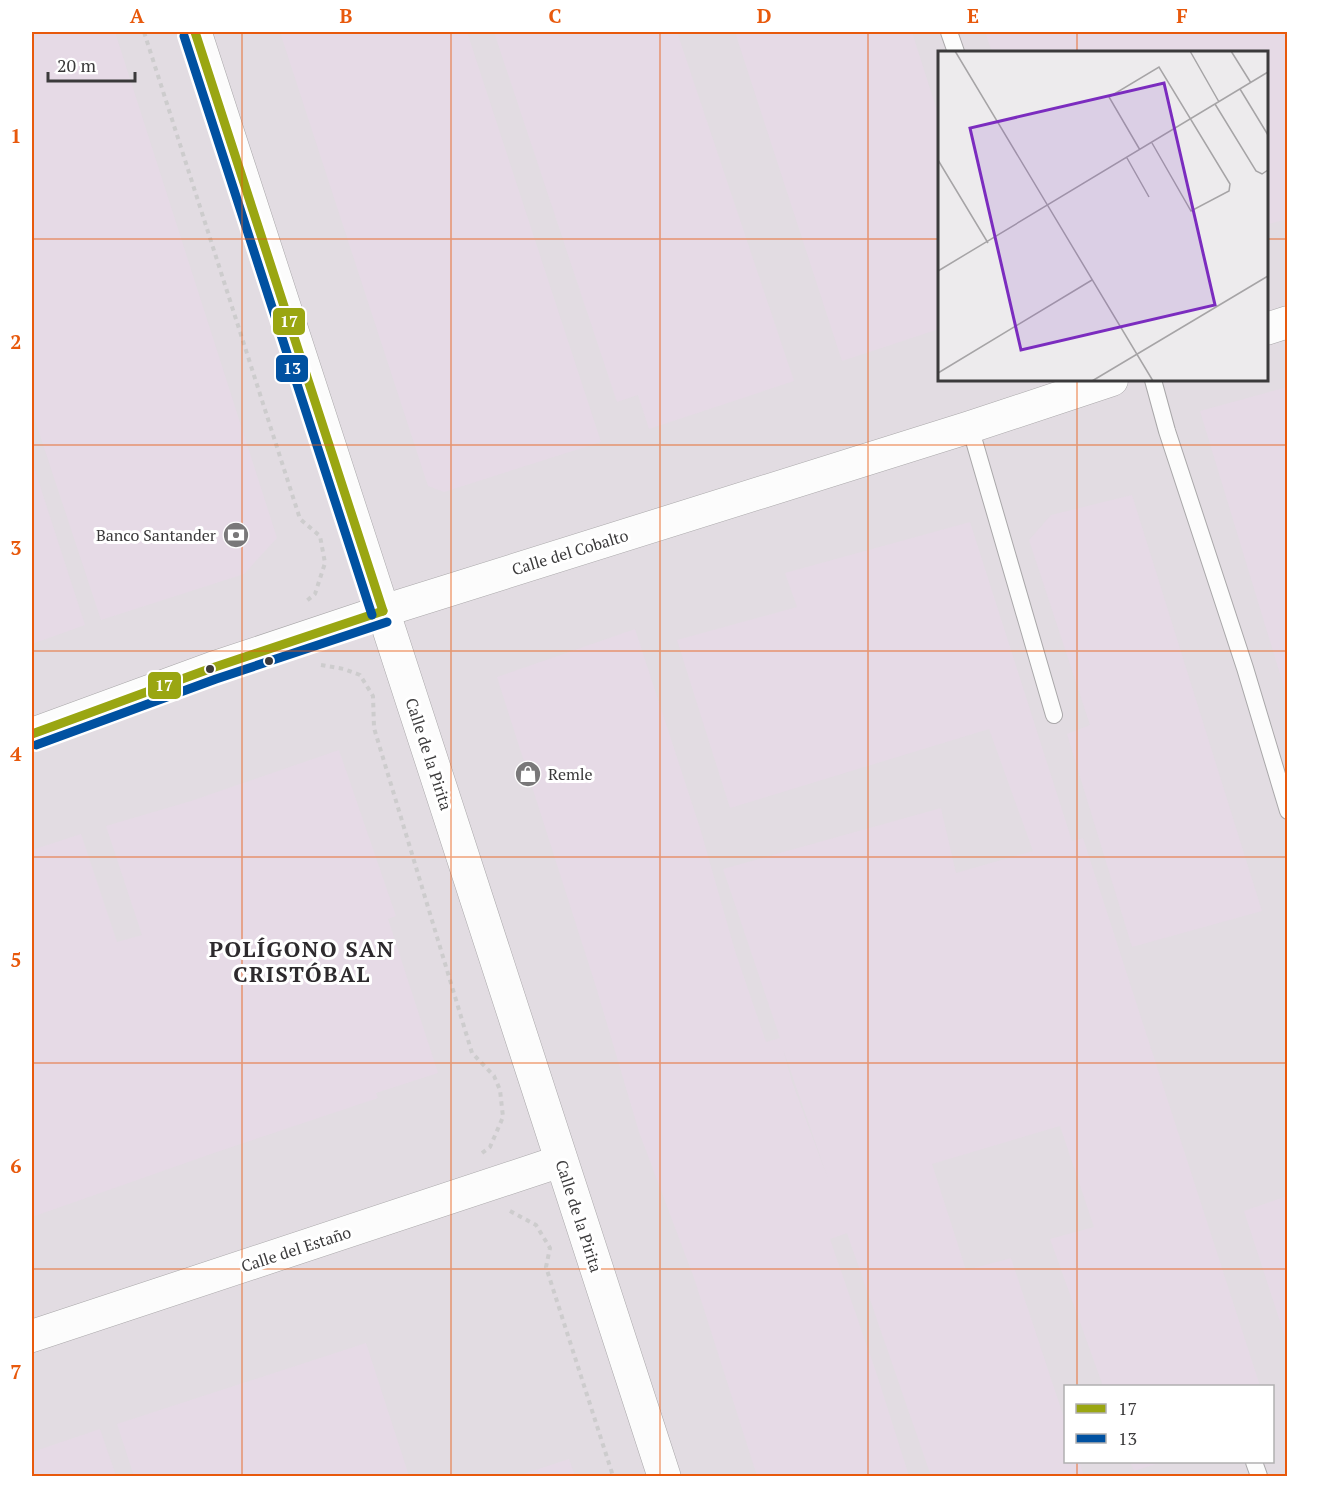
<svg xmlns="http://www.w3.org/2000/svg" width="1319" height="1508" viewBox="0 0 1319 1508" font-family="'PT Serif',serif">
  <rect width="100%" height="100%" fill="#edebed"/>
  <path fill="#e2dce2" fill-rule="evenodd" d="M32,32H1287V1476H32ZM940,52H1266V380H940ZM1066,1386H1272V1462H1066Z"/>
  <g fill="#e6dae6" fill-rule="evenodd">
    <path d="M32,32H115L277,538L244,574L101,620L32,411Z"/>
    <path d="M280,32H467L601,442L444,492L428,486Z"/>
    <path d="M494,32H677L794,381L649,429L638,395L617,402Z"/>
    <path d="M735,32H912L939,117V329L842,361Z"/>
    <path d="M985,32H1287V219L1266,225V52H992Z"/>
    <path d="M1287,387V697L1200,411Z"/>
    <path d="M32,461L85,625L32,644Z"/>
    <path d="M1132,495L1262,911L1132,947L1067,734L1090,725L1029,540L1051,515Z"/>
    <path d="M970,522L1072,841L1083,838L1260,1386H1103L1050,1239L1094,1227L1060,1126L932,1164L966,1270L1011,1258L1065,1421V1461L1079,1462L1084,1476H931L847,1233L830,1239L878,1378L909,1476H757L694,1278L639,1132L597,990L497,677L635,629L700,828L735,951L766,1042L780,1038L723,869L941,808L956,873L1033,851L989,729L730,808L677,640L797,607L785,573ZM783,1049L828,1179L792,1082Z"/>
    <path d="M339,750L396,916L388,919L438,1073L376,1093L378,1098L211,1154L32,1217V850L81,834L117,942L142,935L106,826L191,801Z"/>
    <path d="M1287,1196V1343L1244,1211Z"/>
    <path d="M366,1343L409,1476H134L117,1424Z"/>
    <path d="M100,1429L116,1476H32V1452Z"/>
    <path d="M569,1459L575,1476H517Z"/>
    <path d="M1130,1462H1162L1134,1471Z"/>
  </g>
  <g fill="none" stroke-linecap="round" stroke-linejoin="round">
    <g stroke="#a9a7a9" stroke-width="18">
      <g id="lane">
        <path d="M949,32L956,52"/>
        <path d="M1153,380L1167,431L1245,668L1288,811"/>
        <path d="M970,427L1054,715"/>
        <path d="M1254,1462L1259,1476"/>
      </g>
    </g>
    <g stroke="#a9a7a9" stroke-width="33">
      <g id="street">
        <path d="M1266,329L1288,322"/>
        <path d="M32,734L212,668L383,611L970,427L1112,380"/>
        <path d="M32,1336L561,1161"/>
      </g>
    </g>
    <g stroke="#a9a7a9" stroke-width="34">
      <path id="secondary" d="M195,32L664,1476"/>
    </g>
    <g stroke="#cdcccd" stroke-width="4" stroke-dasharray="4.5 4.5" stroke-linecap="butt">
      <path d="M144,32L300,519L320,536L325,563L315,594L304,603"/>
      <path d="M321,665L344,669L360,675L373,696L374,728L472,1053L494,1076L500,1090L503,1117L490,1147L482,1153"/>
      <path d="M510,1211L536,1225L550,1248L546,1267L613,1476"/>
    </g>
    <use href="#lane" stroke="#fcfcfc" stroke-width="16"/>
    <use href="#street" stroke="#fcfcfc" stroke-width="32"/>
    <use href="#secondary" stroke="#fcfcfc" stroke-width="33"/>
    <g stroke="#fff" stroke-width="14">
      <g id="bus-1">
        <path d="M195,32L383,611"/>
        <path d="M32,734L212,668L383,611"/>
      </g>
    </g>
    <g stroke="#fff" stroke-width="14">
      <g id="bus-2">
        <path d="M184,36L372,615"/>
        <path d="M36,745L216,679L387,622"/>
      </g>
    </g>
    <use href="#bus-1" stroke="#9aa612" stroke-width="9"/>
    <use href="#bus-2" stroke="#0051a1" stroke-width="9"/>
  </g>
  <path fill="none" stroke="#e8590c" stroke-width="1.5" stroke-opacity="0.55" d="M242,32V1476M451,32V1476M660,32V1476M868,32V1476M1077,32V52M32,239H940M1266,239H1288M1077,380V1386M32,445H1288M32,651H1288M32,857H1288M32,1063H1288M32,1269H1288M1077,1462V1476"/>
  <defs>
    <g id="bank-disc" transform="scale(1.35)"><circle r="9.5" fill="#797879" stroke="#fff"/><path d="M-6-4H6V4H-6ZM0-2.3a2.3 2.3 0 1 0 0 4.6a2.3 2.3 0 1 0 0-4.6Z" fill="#fff"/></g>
    <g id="shop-disc" transform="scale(1.35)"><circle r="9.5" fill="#797879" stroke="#fff"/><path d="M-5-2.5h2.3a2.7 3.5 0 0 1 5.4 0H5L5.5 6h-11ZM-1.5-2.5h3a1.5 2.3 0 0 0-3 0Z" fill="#fff"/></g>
  </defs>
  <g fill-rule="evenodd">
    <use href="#bank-disc" x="236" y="535"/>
    <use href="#shop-disc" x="528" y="774"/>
  </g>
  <g fill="#3b3a3b" stroke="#fff" stroke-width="2">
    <circle cx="269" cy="661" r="5"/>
    <circle cx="210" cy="669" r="5"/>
  </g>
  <g text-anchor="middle" stroke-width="6" stroke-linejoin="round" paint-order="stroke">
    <g font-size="16" fill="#3b3a3b" stroke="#fff" text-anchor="end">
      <text x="216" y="541">Banco Santander</text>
      <text x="548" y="780" text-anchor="start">Remle</text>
    </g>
    <g font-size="16" fill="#3b3a3b" stroke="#fff">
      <text transform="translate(570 552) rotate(-17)" y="6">Calle del Cobalto</text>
      <text transform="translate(429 754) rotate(72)" y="6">Calle de la Pirita</text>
      <text transform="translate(579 1216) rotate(72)" y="6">Calle de la Pirita</text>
      <text transform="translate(296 1249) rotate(-18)" y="6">Calle del Estaño</text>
    </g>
    <g font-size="22" font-weight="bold" letter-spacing="1.5" fill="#2d2a2d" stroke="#fff">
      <text x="302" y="957">POLÍGONO SAN<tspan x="302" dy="25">CRISTÓBAL</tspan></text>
    </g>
  </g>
  <g transform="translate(938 51)">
    <rect width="330" height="330" fill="#edebed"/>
    <path fill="none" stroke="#a6a4a6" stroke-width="1.5" d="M17,0L215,330M252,0L281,51M293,0L313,32M302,38L330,84M277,53L318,120L324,123L330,119M202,99L171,46L221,16L292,133L291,140L253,160L214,92M189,107L211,146M0,109L50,192M0,220L330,21M0,322L154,229M154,330L330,225"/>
    <path fill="#7b2cbf" fill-opacity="0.15" stroke="#7b2cbf" stroke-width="3" d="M226,32L277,254L83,299L32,77Z"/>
    <rect width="330" height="330" fill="none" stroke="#3b3a3b" stroke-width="3"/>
  </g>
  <g stroke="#fff" stroke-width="2">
    <rect x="272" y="307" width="34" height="29" rx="6" fill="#9aa612"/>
    <rect x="275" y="354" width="34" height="29" rx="6" fill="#0051a1"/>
    <rect x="147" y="671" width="35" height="29" rx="6" fill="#9aa612"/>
  </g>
  <g font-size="16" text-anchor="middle" font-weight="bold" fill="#fff">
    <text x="289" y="327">17</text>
    <text x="292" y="374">13</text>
    <text x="164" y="691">17</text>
  </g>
  <rect width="1319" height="1508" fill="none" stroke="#ffffff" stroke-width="66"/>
  <rect x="1064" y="1385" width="210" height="78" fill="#ffffff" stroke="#b1b0b1" stroke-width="1.5"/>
  <rect x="1076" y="1404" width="30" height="9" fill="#9aa612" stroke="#b1b0b1" stroke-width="1.5"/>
  <text x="1118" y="1415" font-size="18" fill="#3b3a3b">17</text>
  <rect x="1076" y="1434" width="30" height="9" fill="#0051a1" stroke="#b1b0b1" stroke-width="1.5"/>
  <text x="1118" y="1445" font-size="18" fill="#3b3a3b">13</text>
  <path d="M48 72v9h87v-9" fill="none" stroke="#3b3a3b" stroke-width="3"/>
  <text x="57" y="72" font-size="18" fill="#3b3a3b" stroke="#ffffff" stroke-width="4.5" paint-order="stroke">20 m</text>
  <rect x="33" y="33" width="1253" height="1442" fill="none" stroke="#e8590c" stroke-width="2"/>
  <g font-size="20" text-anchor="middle" font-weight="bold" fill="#e8590c">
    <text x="137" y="23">A</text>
    <text x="346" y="23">B</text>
    <text x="555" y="23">C</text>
    <text x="764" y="23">D</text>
    <text x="973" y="23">E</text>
    <text x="1182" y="23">F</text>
    <text x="16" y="143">1</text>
    <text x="16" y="349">2</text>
    <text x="16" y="555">3</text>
    <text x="16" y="761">4</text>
    <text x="16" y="967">5</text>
    <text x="16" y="1173">6</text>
    <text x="16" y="1379">7</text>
  </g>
</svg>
